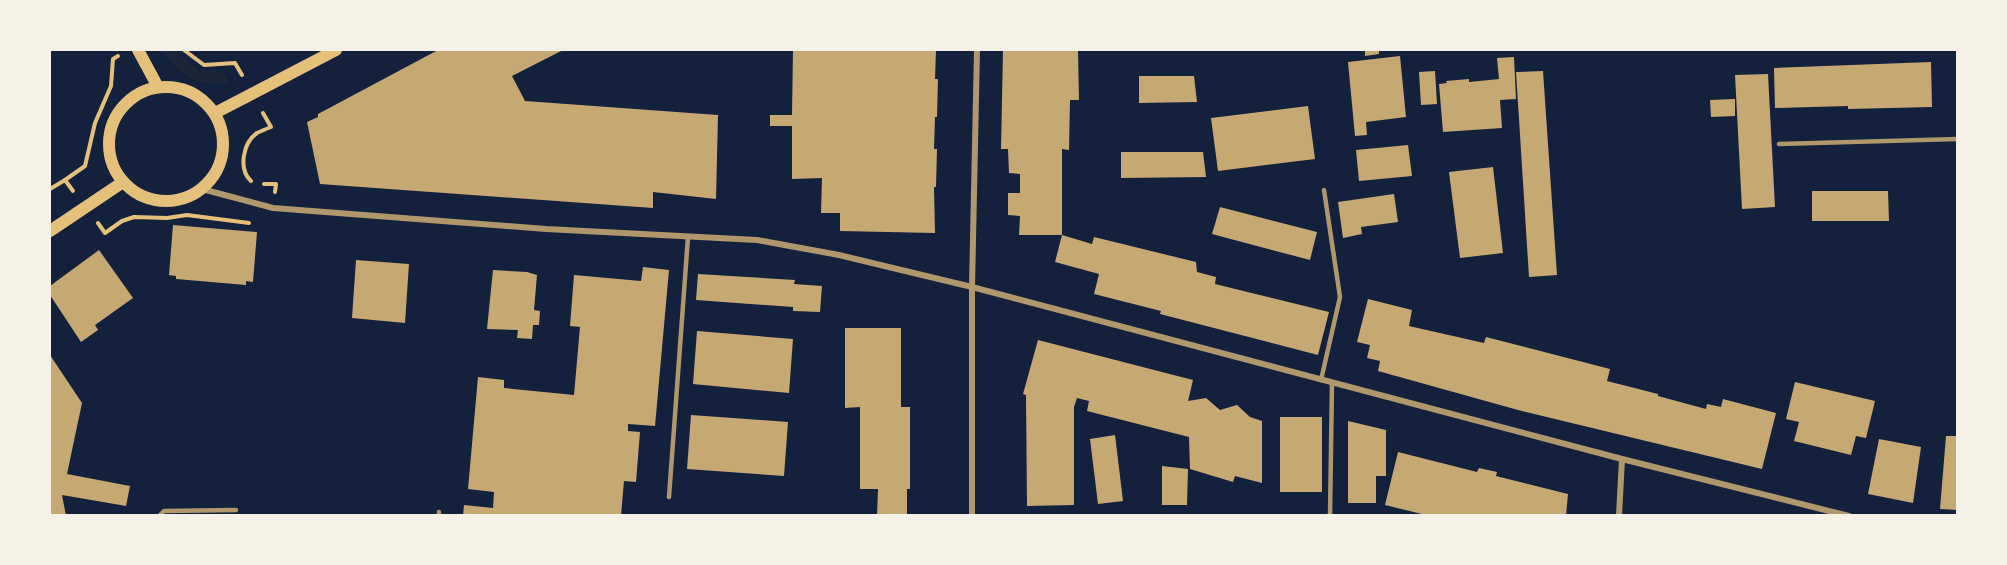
<svg xmlns="http://www.w3.org/2000/svg" width="2007" height="565" viewBox="0 0 2007 565" font-family="'PT Sans',sans-serif">
  <rect width="100%" height="100%" fill="#14213d"/>
  <path fill="#1d2539" d="M162,50H174L199,71H223L229,83C197,87 180,76 162,50Z"/>
  <g fill="#c6a872">
    <path d="M438,50H563L512,76L525,101L718,115L716,199L653,192V208L320,184L307,122L318,117V114Z"/>
    <path d="M793,50H936L935,79H938L937,117H935L934,149H937L936,187H934L935,233L840,231V213H821L822,178L792,179V126H770V115H792Z"/>
    <path d="M1003,50H1078L1079,100H1070L1069,150L1062,149V235L1092,244L1094,237L1196,262L1197,272L1216,277L1215,284L1329,312L1318,355L1160,314L1161,311L1094,294L1099,274L1055,262L1062,235H1019L1020,216L1008,215V193H1020V174L1009,173L1008,149H1001Z"/>
    <path d="M1365,50H1379V54L1365,56Z"/>
    <path d="M1400,56L1406,117L1366,122L1367,135L1355,136L1348,62Z"/>
    <path d="M1514,57L1516,99L1500,100L1502,128L1443,132L1439,84L1447,83L1446,81L1469,79V82L1499,79L1497,58Z"/>
    <path d="M1931,62L1932,107L1848,109V106L1775,108L1774,68Z"/>
    <path d="M1435,71L1437,104L1421,105L1419,72Z"/>
    <path d="M1543,71L1557,275L1529,277L1516,72Z"/>
    <path d="M1768,74L1775,207L1742,209L1735,75Z"/>
    <path d="M1139,76H1194L1197,102L1139,103Z"/>
    <path d="M1735,99V116L1711,117L1710,100Z"/>
    <path d="M1308,106L1315,159L1218,171L1211,118Z"/>
    <path d="M1408,145L1412,176L1359,181L1356,150Z"/>
    <path d="M1121,152H1203L1206,177L1121,178Z"/>
    <path d="M1493,167L1503,253L1460,258L1449,172Z"/>
    <path d="M1812,191H1888L1889,221H1812Z"/>
    <path d="M1394,194L1398,222L1361,227L1362,234L1343,238L1338,202Z"/>
    <path d="M1220,207L1317,232L1310,260L1212,234Z"/>
    <path d="M173,225L257,232L253,282L246,281V285L176,279V276L169,275Z"/>
    <path d="M99,250L133,298L95,325L98,330L81,342L50,295V286Z"/>
    <path d="M356,260L409,264L405,323L352,318Z"/>
    <path d="M643,267L669,270L655,426L628,424V431L640,432L636,482L624,481L621,516H463L464,505L493,508L494,492L468,489L478,377L504,380V388L574,395L580,327L570,326L574,275L641,281Z"/>
    <path d="M493,270L527,272L537,275L534,310L540,311L539,325H533L532,339L517,338L518,330L487,329Z"/>
    <path d="M698,274L795,280L794,284L822,286L820,312L793,311V307L696,300Z"/>
    <path d="M1368,299L1412,310L1409,326L1484,343L1486,337L1610,369L1607,381L1658,394V396L1706,409L1707,404L1721,407L1723,399L1776,413L1762,469L1518,410L1378,371L1380,361L1367,358L1370,345L1357,342Z"/>
    <path d="M845,328H901V407H910V489H907V516H877L878,489H860V407L845,408Z"/>
    <path d="M697,331L793,339L789,393L693,384Z"/>
    <path d="M1038,340L1193,380L1188,401L1206,398L1220,410L1237,405L1250,417L1262,421V483L1235,476L1233,482L1190,469L1189,437L1087,411L1089,401L1077,398L1074,407V505L1027,506L1026,395L1023,394Z"/>
    <path d="M50,355L82,403L67,474L130,486L126,506L62,495L66,516H50Z"/>
    <path d="M1795,382L1875,401L1866,438L1856,436L1851,455L1794,441L1799,422L1786,419Z"/>
    <path d="M691,415L788,422L784,476L687,469Z"/>
    <rect x="1280" y="417" width="42" height="75"/>
    <path d="M1348,421L1386,430V476H1376V503H1348Z"/>
    <path d="M1115,435L1123,501L1098,504L1090,439Z"/>
    <path d="M1946,436H1958V510L1940,509Z"/>
    <path d="M1879,439L1921,447L1913,503L1868,494Z"/>
    <path d="M1398,452L1477,472L1479,468L1497,472L1496,476L1568,494L1566,516H1430L1385,505Z"/>
    <path d="M1162,466L1188,469L1187,505H1162Z"/>
  </g>
  <g fill="none" stroke-linecap="round" stroke-linejoin="round">
    <g stroke="#e5c07b" stroke-width="4">
      <path d="M184,50L204,65L235,63L242,75"/>
      <path d="M251,181C238,169 243,143 257,133C261,131 266,129 271,127L263,113"/>
      <path d="M264,184H276L275,192"/>
      <path d="M50,189L65,180"/>
      <path d="M73,191L65,180L85,166L95,123L111,86L113,59L118,56"/>
      <path d="M98,223L105,233L122,221L134,217L167,218L187,215L249,223"/>
    </g>
    <g stroke="#b1986c" stroke-width="4.5">
      <path d="M1779,144L1958,139"/>
      <path d="M1321,380L1340,297L1324,190"/>
      <path d="M669,497L688,237"/>
      <path d="M159,516L164,511L236,510"/>
      <path d="M439,516V512"/>
      <path d="M1330,516L1332,383"/>
    </g>
    <g stroke="#b1986c" stroke-width="6">
      <path d="M202,189L273,208L546,229L757,240L839,255L972,287L1622,459L1849,516"/>
      <path d="M972,516V287L977,50"/>
      <path d="M1619,516L1622,459"/>
    </g>
    <g stroke="#e5c07b" stroke-width="12">
      <path d="M138,50L158,87"/>
      <circle cx="166" cy="144" r="57"/>
      <path d="M215,113L336,50"/>
      <path d="M50,231L123,182"/>
    </g>
  </g>
  <rect width="2007" height="565" fill="none" stroke="#f6f1e7" stroke-width="102"/>
</svg>
